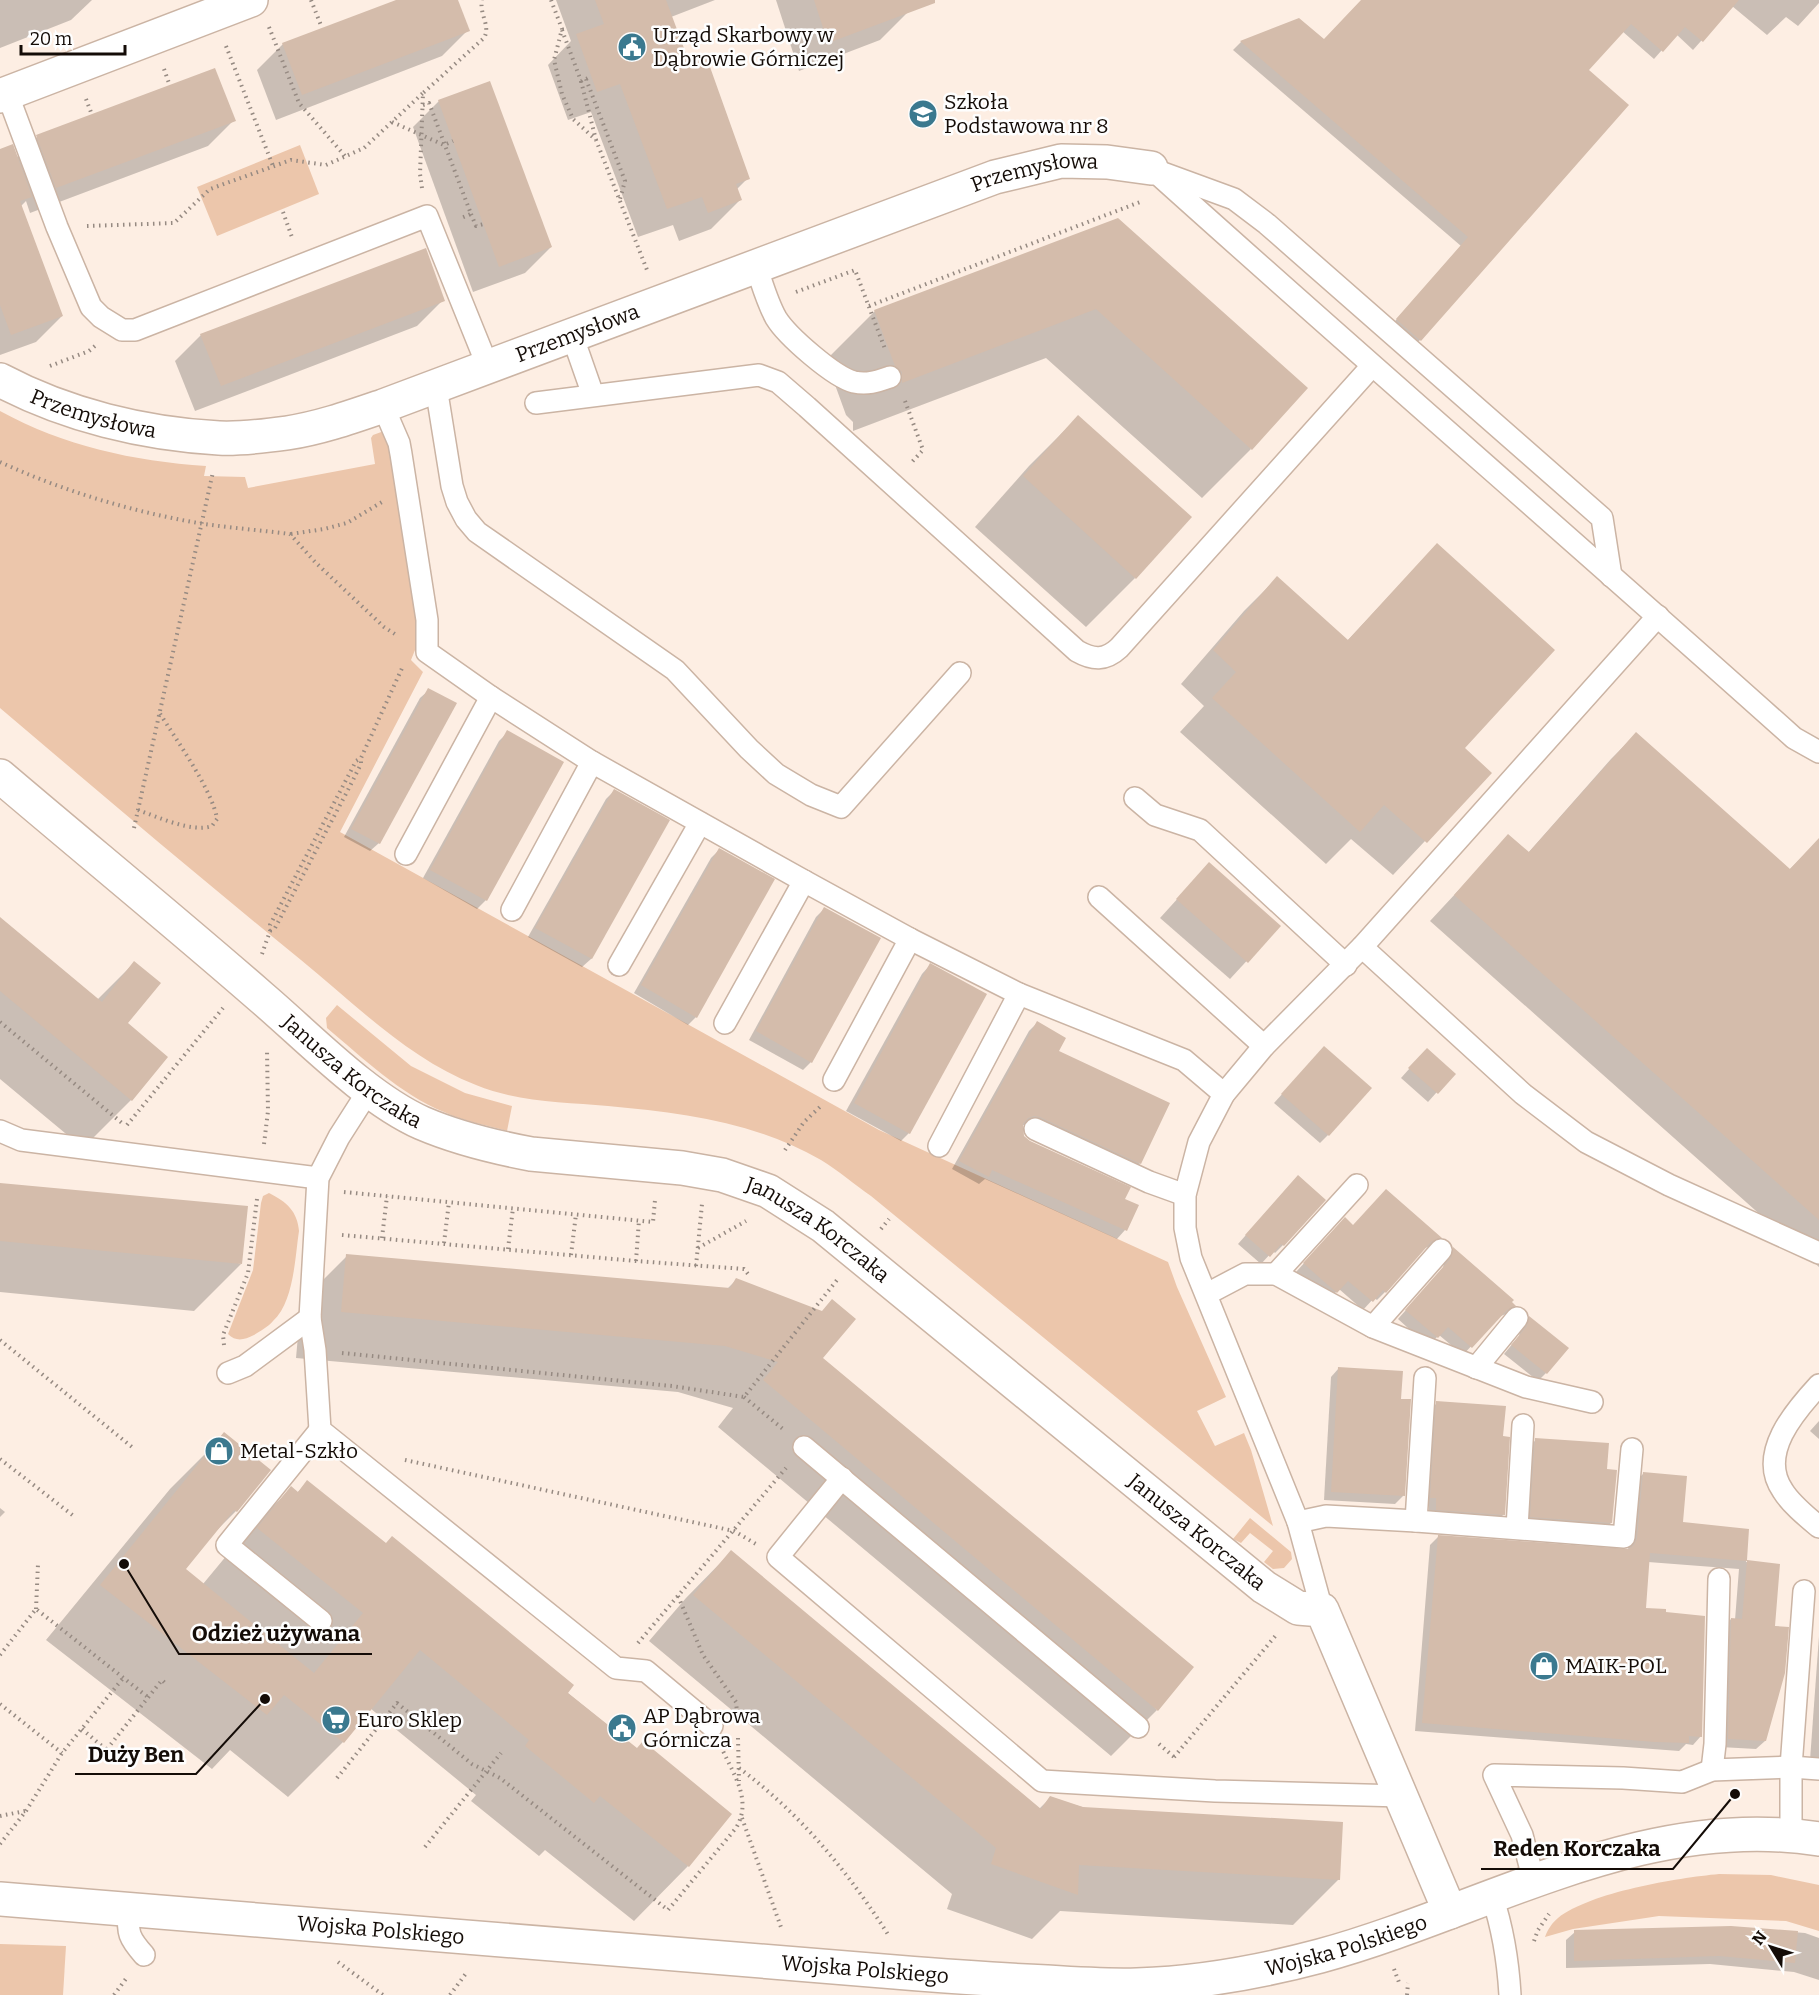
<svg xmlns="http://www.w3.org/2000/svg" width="1819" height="1995" viewBox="0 0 1819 1995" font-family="Bitter,serif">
  <rect width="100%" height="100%" fill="#fdeee3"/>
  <g fill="#ecc6ab">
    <path d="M300,145L319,194L217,236L197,187Z"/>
    <path d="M0,411C64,446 133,461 206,466L204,476L245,477L248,488L375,464L371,438L373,435L384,431L391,445L417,607V645L411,660L423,672L340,832L879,1130L1168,1262L1177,1287L1226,1397L1197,1411L1215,1446L1244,1433L1251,1450L1273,1526L871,1196C855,1185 839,1171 821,1160C756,1122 682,1113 608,1106C564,1102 517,1102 476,1085C409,1059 356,1005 301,960C199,877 100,793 0,708Z"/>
    <path d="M337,1005L411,1066L465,1093L512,1106L507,1131C486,1125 464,1121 444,1112C400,1094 363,1058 327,1028L326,1018Z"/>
    <path d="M269,1193C287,1202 297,1211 299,1231C295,1257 294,1302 273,1321C268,1327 260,1331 254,1335C244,1340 236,1342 228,1334L253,1270L261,1203L263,1196Z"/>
    <path d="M1250,1518L1291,1552L1292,1559L1284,1568L1273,1569L1264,1562L1273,1551L1250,1533L1241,1543L1233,1539Z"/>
    <path d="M1719,1874L1771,1875L1819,1885V1931L1786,1921L1659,1916L1573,1929L1545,1937C1548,1929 1552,1923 1558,1918C1591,1892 1677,1878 1719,1874Z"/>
    <path d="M0,1944L66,1946L63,1995H0Z"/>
  </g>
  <g fill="#0003">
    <path d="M0,0H92L71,20L0,48Z"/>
    <path d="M401,0H457L468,30L442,56L276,120L257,70L283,44Z"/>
    <path d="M556,0H715L671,17L687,61L748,178L736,190L740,200L711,229L679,241L673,225L638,237L591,112L568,120L548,65L571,41Z"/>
    <path d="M776,0H906L909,11L880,40L799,71Z"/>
    <path d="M1362,0H1819V3L1798,26L1786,17L1767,35L1732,6L1693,50L1676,34L1654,59L1622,31L1587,71L1420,340L1412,348L1389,328L1461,246L1233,50L1241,42L1298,20L1324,41Z"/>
    <path d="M439,101L551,247L525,273L473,292L413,127Z"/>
    <path d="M234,120L208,146L30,213L26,201L21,206L62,316L36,342L0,355V151L16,158L37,137Z"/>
    <path d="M1118,219L1251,449L1202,498L1046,358L853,431V422L846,415L826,360L875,311Z"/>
    <path d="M443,300L417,326L195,411L175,361L201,335Z"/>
    <path d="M1078,417L1135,578L1086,627L975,527L1029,466Z"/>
    <path d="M1437,545L1463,748L1489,773L1393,875L1351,839L1326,864L1180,732L1204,706L1181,684L1244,611L1277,578L1347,641Z"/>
    <path d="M429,690L379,843L370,851L344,837L420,698Z"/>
    <path d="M508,732L562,762L486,900L477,909L423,878L499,741Z"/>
    <path d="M1636,734L1789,870L1819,840V1267L1430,921L1509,836L1528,853L1611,759Z"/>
    <path d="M614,791L668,821L591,959L582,967L528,937L606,799Z"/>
    <path d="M719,850L696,1017L688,1025L634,993L711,858Z"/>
    <path d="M1209,864L1279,926L1230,979L1160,918Z"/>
    <path d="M825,908L811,1062L803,1070L749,1040L816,917Z"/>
    <path d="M0,919L97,1000L134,963L126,1023L131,1100L83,1148L0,1079Z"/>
    <path d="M930,965L909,1133L901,1141L846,1111L922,974Z"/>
    <path d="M1037,1023L1140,1164L1132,1172L1032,1125H1022L1023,1137L1123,1200L1125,1230L1117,1239L985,1179L979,1184L952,1169L1029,1031Z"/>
    <path d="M1316,1057L1328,1135L1320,1143L1274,1103Z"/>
    <path d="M1418,1059L1453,1074L1428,1102L1401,1078Z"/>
    <path d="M0,1185L241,1264L194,1311L0,1292Z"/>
    <path d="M1290,1185L1283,1245L1275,1253L1273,1251L1261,1264L1238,1244Z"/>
    <path d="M1353,1226L1440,1238L1432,1245L1423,1249L1385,1292L1377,1300L1374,1298L1363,1310L1339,1289L1328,1300L1296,1272L1337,1227Z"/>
    <path d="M1453,1249L1514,1306L1506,1314L1498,1317L1463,1355L1439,1335L1428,1346L1398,1319L1443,1268L1445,1257Z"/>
    <path d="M347,1256L726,1290L736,1280L821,1358L1157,1710L1111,1756L718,1427L733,1408L678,1392L296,1358L301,1302Z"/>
    <path d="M1529,1318L1546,1373L1538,1381L1504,1354L1519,1336L1521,1326Z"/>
    <path d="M1339,1368L1399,1400L1403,1496L1395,1504L1324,1500L1331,1377Z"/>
    <path d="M1437,1403L1502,1438L1504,1514L1495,1523L1428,1518L1429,1506L1423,1505L1429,1411Z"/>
    <path d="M1819,1421V1439L1810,1431Z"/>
    <path d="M224,1435L236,1511L210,1537L184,1569L203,1584L237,1543L291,1488L297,1493L307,1482L637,1749L688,1866L634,1921L545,1850L539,1856L471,1801L476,1795L370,1708L343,1742L288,1797L230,1750L212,1769L46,1640L170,1489Z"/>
    <path d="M1536,1440L1606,1470L1611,1523L1603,1531L1523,1525L1527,1448Z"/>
    <path d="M1643,1474L1682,1524L1748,1530L1746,1562L1778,1565L1765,1741L1756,1749L1720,1747L1723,1628L1731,1619L1735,1620L1739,1569L1648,1562L1644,1609L1701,1736L1693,1745L1686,1744L1679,1751L1415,1731L1430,1545L1438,1537L1628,1550L1635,1482Z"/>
    <path d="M0,1508L5,1512L0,1517Z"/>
    <path d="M731,1552L1039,1809L1050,1798L1339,1879L1293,1925L1060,1911L1032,1939L947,1909L952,1894L649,1641L686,1598Z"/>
    <path d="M1819,1636V1760H1810Z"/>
    <path d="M1731,1927L1805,1933L1819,1938V1980L1794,1972L1710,1964L1566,1968V1940L1575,1932Z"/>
  </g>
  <g fill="#d4bcab">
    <path d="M396,0H458L470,31L302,95L282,43Z"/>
    <path d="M595,0H666L688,59L705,53L750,179L736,184L742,200L708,213L702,197L667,209L620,84L597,92L576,34L604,24Z"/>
    <path d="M814,0H935V3L828,43Z"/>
    <path d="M1361,0H1739L1703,42L1685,27L1663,52L1631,24L1589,70L1629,105L1421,341L1396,319L1468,237L1240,41L1299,18L1324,39Z"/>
    <path d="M215,68L236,121L56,188L36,135Z"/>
    <path d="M490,81L552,247L499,267L438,100Z"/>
    <path d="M13,144L32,197L20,201L63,316L11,335L0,305V149Z"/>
    <path d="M1118,218L1308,388L1252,450L1096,309L902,383V372L895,366L874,310Z"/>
    <path d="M426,248L445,301L221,386L200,334Z"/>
    <path d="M1078,415L1192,517L1136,579L1023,476Z"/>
    <path d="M1437,543L1555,650L1465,748L1492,773L1427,843L1384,805L1360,832L1212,698L1236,672L1213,650L1277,576L1348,640Z"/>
    <path d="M428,688L457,703L380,844L351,829Z"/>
    <path d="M507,730L564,762L487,901L430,870Z"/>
    <path d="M1636,732L1790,869L1819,838V1220L1454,895L1508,834L1529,852Z"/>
    <path d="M614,789L670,820L592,959L535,928Z"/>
    <path d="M719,848L775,879L697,1018L641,985Z"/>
    <path d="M1209,862L1281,926L1248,963L1176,899Z"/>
    <path d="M824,907L881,938L812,1063L756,1031Z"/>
    <path d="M0,917L102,1002L134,961L161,983L128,1023L168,1057L132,1101L0,991Z"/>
    <path d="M930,963L987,994L910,1134L854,1103Z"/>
    <path d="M1037,1021L1066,1038L1059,1051L1170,1103L1141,1164L1040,1117L1034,1116L1028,1118L1023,1124L1024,1136L1030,1141L1131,1187L1125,1199L1139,1205L1127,1231L992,1170L989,1177L959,1161Z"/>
    <path d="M1324,1046L1372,1088L1329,1136L1281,1094Z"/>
    <path d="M1427,1048L1456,1074L1438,1094L1408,1068Z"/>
    <path d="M1298,1175L1326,1200L1284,1246L1281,1244L1270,1257L1245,1235Z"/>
    <path d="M0,1183L248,1206L242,1264L0,1241Z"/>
    <path d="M1386,1189L1442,1238L1431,1242L1386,1293L1383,1290L1373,1302L1348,1281L1337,1293L1303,1263L1345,1217L1353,1225Z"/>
    <path d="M1453,1247L1514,1300L1512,1302L1516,1306L1507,1310L1472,1348L1448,1327L1438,1338L1405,1310L1451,1258Z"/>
    <path d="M346,1254L730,1288L736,1278L822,1311L832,1299L856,1319L823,1358L1194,1667L1158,1711L763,1380L778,1362L725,1346L341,1312Z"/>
    <path d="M1529,1316L1569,1348L1547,1374L1511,1345L1527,1326Z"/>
    <path d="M1338,1367L1403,1371L1401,1399H1411L1405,1496L1331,1492Z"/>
    <path d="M1436,1401L1506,1406L1503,1436L1510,1437L1505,1515L1436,1510V1498H1430Z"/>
    <path d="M224,1432L271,1470L237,1512L234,1510L186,1569L314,1673L363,1613L257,1528L291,1486L298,1492L307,1480L386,1543L392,1536L574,1685L568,1693L637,1748L643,1741L732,1814L689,1867L600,1796L594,1803L525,1746L529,1740L420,1650L344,1743L284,1695L267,1715L100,1585Z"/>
    <path d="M1535,1438L1609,1443L1607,1469L1617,1470L1612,1523L1530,1517Z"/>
    <path d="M1643,1472L1687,1476L1683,1522L1749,1529L1747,1560L1780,1564L1775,1626L1789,1627L1785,1673L1766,1741L1728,1739L1731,1618L1742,1619L1747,1561L1650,1553L1646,1608L1666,1609V1612L1705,1616L1702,1737L1689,1736V1743L1655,1742L1422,1723L1438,1535L1629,1549L1634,1545L1637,1538Z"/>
    <path d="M731,1550L1041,1809L1050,1796L1083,1807L1343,1822L1340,1880L1079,1865L1078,1895L991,1864L996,1848L693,1595Z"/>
    <path d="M1731,1926L1798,1931L1795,1963L1719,1956L1574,1961V1930Z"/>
  </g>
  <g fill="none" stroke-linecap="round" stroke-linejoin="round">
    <g stroke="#cbb4a4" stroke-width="24">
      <g id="lane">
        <path d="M7,93L57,227L91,307L101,317L122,330H135L427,216L488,367"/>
        <path d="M1151,168C1364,360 1581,547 1794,738L1819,752"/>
        <path d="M1163,173L1234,199L1267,224L1602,518L1611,576"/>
        <path d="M756,266C762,283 767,302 776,318C787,336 834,377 854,382C868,385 878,381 890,377"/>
        <path d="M572,335L593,395"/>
        <path d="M436,387L452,486L457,502L466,519L477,532L675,670L749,749L776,774L811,795L841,807L960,673"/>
        <path d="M536,403L759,375L778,382L807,407L1077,651C1093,660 1105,661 1119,648L1372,366"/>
        <path d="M383,406L399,443L401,454L427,620V652L491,697L592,762L804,881L910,939L1019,994L1184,1060L1224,1094"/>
        <path d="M1135,798L1155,815L1200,830L1346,965"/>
        <path d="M406,854L491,697"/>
        <path d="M1099,897L1264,1046"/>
        <path d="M512,910L592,762"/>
        <path d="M1362,947L1523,1094L1586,1142L1669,1185L1819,1253"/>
        <path d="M619,965L700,823"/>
        <path d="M725,1023L804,881"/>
        <path d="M834,1080L910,939"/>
        <path d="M369,1090L339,1137L318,1178L310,1318L315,1350L320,1430L616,1668L646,1671L712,1726"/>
        <path d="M1035,1129L1149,1182L1185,1195"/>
        <path d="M0,1131L21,1140L318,1178"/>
        <path d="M939,1146L1019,994"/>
        <path d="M1276,1274L1357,1185"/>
        <path d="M1207,1294L1245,1274H1276L1373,1327L1526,1387L1592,1402"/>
        <path d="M1373,1327L1441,1250"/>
        <path d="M1476,1368L1517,1318"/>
        <path d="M228,1373L245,1366L310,1318"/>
        <path d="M1819,1385C1795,1411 1757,1454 1783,1491C1791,1504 1807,1517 1819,1527"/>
        <path d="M320,1430L227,1545L321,1621"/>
        <path d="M804,1447L1138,1727"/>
        <path d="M842,1478L778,1557L1042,1781L1215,1791L1402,1796"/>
        <path d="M1416,1521L1425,1378"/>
        <path d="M1298,1522L1326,1516L1416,1521L1624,1537L1632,1449"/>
        <path d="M1517,1528L1523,1425"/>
        <path d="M1322,1610L1298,1522L1191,1258L1185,1228V1195L1199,1142L1224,1094L1264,1046L1362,947L1658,616"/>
        <path d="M1712,1770L1715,1744L1719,1579"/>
        <path d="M1791,1835V1767L1804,1591"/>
        <path d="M1534,1882L1522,1835L1494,1775L1623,1778L1682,1782L1712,1770L1791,1767L1819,1769"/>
        <path d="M1492,1896C1503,1929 1508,1960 1510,1995"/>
        <path d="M129,1911C127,1933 129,1938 144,1955"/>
      </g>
    </g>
    <g stroke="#cbb4a4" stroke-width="36">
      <g id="street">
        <path d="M0,96L251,0"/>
        <path id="s1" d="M0,380C66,415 144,434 219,438C241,439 265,436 287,433C320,428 351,417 383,406L995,177L1061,161L1107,162L1151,168"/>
        <path id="s2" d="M0,776C87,850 175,922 261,997C308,1037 366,1098 422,1123C457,1138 494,1147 531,1154L682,1168L722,1175L768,1191L823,1226L1264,1587L1298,1608L1322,1610L1450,1912"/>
        <path id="s3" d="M0,1899L895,1972C945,1976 996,1980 1047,1982C1077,1984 1107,1986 1137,1985C1199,1983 1260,1972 1320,1956C1485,1911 1642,1811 1819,1839"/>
      </g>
    </g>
    <g stroke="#968a82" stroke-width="4" stroke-dasharray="1.5 4.5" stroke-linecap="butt">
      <path d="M311,0L322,28"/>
      <path d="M551,0L562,29L554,60L562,94L573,119L596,140L647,270"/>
      <path d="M269,27L299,103L345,156"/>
      <path d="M562,30L581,81L591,77"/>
      <path d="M226,46L273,166"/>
      <path d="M164,69L170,86"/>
      <path d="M586,79L625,181L620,199"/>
      <path d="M581,81L596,140"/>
      <path d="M86,99L92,115"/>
      <path d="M423,105L429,103L471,214L459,219"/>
      <path d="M392,122L444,145L453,141"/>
      <path d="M422,188L420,174L423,93L484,38C491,26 479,14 482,0"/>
      <path d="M283,212L293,240"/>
      <path d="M471,214L476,226L484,224"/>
      <path d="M87,226L174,223L210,189L291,160L326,165L364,148L423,93"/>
      <path d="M796,292L855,270L885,349"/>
      <path d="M869,306L1140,202"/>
      <path d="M50,366L89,351L95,346"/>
      <path d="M905,401L923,450L911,463"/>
      <path d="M0,462C63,491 130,511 198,523C229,528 260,530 290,534L315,562L384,627L398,636"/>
      <path d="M291,534L324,529L347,523L382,502"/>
      <path d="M138,810C158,817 192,833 212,826L217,819C213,791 175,738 159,712"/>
      <path d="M134,828L213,472"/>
      <path d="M270,931L275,928L349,788L361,764V759"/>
      <path d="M262,954L270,931V925L356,761L361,758L403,666"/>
      <path d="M0,1022L122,1123"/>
      <path d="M127,1125L223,1008"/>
      <path d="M264,1144L268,1111L267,1050"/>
      <path d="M785,1150L804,1122L823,1104"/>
      <path d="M344,1192L653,1222L655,1200"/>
      <path d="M881,1229L889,1219"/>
      <path d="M342,1235L636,1261L744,1269L748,1274V1278"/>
      <path d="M382,1238L387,1196"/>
      <path d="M444,1243L449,1202"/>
      <path d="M698,1248L746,1221"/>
      <path d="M508,1249L513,1208"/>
      <path d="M571,1255L576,1214"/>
      <path d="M636,1261L639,1220"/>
      <path d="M696,1266L702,1204"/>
      <path d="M0,1340L132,1447"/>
      <path d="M224,1345L223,1335L248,1273L257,1199"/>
      <path d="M342,1353L672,1386L744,1397L837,1280"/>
      <path d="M744,1397L783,1429"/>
      <path d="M0,1459L75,1517"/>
      <path d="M405,1460L734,1531L756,1544"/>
      <path d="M678,1596L703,1655L736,1702L737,1712"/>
      <path d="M36,1609L38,1564"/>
      <path d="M638,1643L786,1468"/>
      <path d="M0,1655L36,1609L149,1698"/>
      <path d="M0,1704L62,1753"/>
      <path d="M82,1729L110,1753"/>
      <path d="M738,1738L739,1781"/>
      <path d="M1159,1744L1174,1757"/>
      <path d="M107,1749L162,1680L165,1683"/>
      <path d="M1174,1757L1277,1634"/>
      <path d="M739,1768C800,1813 849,1873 889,1936"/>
      <path d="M337,1778L397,1703L472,1764L500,1778L668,1910L736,1828C752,1801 735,1777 723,1751"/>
      <path d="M0,1816L25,1811"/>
      <path d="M742,1818L782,1930"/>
      <path d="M0,1844L26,1811L62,1753L124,1677"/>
      <path d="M425,1847L501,1753"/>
      <path d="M1534,1941L1538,1930L1549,1914"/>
      <path d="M338,1962L383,1995"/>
      <path d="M1394,1969L1400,1985"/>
      <path d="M114,1995L128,1976"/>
      <path d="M450,1995L467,1972"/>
      <path d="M1407,1995L1408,1983"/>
    </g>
    <use href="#lane" stroke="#fff" stroke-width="21"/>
    <use href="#street" stroke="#fff" stroke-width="33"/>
  </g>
  <defs>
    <g id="civic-disc" transform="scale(1.5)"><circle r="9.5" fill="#3b798f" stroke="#fefefe"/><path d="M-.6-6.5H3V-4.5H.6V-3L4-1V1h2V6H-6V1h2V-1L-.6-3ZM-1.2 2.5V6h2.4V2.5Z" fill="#fff"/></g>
    <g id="school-disc" transform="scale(1.5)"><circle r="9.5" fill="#3b798f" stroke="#fefefe"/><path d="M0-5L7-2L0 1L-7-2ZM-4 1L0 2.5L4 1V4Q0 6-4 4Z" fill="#fff"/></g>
    <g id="shop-disc" transform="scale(1.5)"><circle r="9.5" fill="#3b798f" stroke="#fefefe"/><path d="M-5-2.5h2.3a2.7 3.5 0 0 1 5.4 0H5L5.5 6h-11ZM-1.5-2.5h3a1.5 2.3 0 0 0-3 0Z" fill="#fff"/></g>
    <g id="supermarket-disc" transform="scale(1.5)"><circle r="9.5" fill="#3b798f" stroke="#fefefe"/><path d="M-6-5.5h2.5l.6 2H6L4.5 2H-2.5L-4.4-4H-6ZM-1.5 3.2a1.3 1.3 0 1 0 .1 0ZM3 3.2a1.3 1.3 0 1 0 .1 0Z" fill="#fff"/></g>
  </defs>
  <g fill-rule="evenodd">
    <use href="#civic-disc" x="632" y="47"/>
    <use href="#school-disc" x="923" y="114"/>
    <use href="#shop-disc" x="219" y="1451"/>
    <use href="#shop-disc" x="1544" y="1666"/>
    <use href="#supermarket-disc" x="336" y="1720"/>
    <use href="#civic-disc" x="622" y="1728"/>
  </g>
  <g text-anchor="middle" stroke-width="5" stroke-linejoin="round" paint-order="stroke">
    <g font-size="21" fill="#140c07" stroke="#fefefe" text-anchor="start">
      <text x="653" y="42">Urząd Skarbowy w<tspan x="653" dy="24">Dąbrowie Górniczej</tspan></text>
      <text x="944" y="109">Szkoła<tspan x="944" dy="24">Podstawowa nr 8</tspan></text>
      <text x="240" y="1458">Metal-Szkło</text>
      <text x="1565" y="1673">MAIK-POL</text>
      <text x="643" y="1723">AP Dąbrowa<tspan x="643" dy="24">Górnicza</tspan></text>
      <text x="357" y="1727">Euro Sklep</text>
    </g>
    <g font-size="21" fill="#140c07" stroke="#fefefe">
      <text dy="7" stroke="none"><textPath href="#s1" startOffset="1090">Przemysłowa</textPath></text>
      <text dy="7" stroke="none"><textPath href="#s1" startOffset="604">Przemysłowa</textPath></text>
      <text dy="7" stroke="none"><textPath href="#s1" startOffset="100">Przemysłowa</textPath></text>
      <text dy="7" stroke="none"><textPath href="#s2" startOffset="460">Janusza Korczaka</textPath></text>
      <text dy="7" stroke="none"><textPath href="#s2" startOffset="964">Janusza Korczaka</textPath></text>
      <text dy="7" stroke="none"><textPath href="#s2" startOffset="1450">Janusza Korczaka</textPath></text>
      <text dy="7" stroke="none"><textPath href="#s3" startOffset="382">Wojska Polskiego</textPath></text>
      <text dy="7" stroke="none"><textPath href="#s3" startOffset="1354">Wojska Polskiego</textPath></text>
      <text dy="7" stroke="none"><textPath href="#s3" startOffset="868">Wojska Polskiego</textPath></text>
    </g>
  </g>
  <path fill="none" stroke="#140c07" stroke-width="2" d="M124 1564L179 1654H372M265 1699L196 1774H75M1735 1794L1673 1869H1481"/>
  <g fill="#140c07" stroke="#fefefe" stroke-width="2">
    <circle cx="124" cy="1564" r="6"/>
    <circle cx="265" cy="1699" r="6"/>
    <circle cx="1735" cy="1794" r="6"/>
  </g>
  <g font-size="22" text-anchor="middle" font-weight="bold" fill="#140c07" stroke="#fefefe" stroke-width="5" stroke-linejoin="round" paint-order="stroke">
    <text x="276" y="1641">Odzież używana</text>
    <text x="136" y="1762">Duży Ben</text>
    <text x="1577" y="1856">Reden Korczaka</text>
  </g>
  <g transform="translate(1771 1947) rotate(308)" stroke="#fefefe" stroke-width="4.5" paint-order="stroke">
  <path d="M0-4.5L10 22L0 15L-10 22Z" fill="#140c07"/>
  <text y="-9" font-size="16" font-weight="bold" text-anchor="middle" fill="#140c07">N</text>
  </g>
  <path d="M21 45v9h104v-9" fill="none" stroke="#140c07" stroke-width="3"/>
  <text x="30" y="45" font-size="18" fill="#140c07" stroke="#fefefe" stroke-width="4.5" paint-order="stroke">20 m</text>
</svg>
